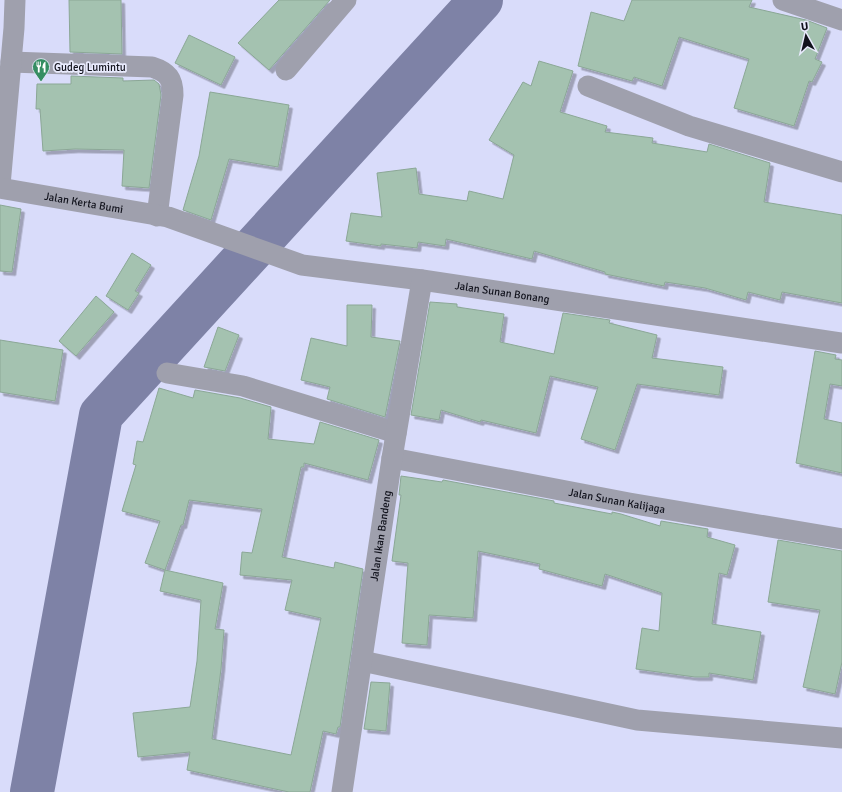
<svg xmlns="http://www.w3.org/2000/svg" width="842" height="792" viewBox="0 0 842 792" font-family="Signika,sans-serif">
  <defs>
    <filter id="shadow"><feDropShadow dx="3.5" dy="3.5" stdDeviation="0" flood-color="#0004"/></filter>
  </defs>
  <rect width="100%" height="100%" fill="#d9dcfa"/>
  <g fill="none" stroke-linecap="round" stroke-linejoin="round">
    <path stroke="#7e82a6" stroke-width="44" d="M32,792L101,415L481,0"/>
  </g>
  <g fill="#a4c2b0" stroke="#8ba796" fill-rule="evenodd" filter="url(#shadow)">
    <path d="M69,0H121L122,54L70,52Z"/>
    <path d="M279,0H330L269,70L238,43Z"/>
    <path d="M632,0H752L749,7L806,20L827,28L815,59L822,62L812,82L809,81L794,126L734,108L749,59L679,37L662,86L634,77L632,81L578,66L591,12L624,21Z"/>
    <path d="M189,35L235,57L221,85L175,63Z"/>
    <path d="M539,61L573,71L560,112L607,126L605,132L653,138L652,143L707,152L709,144L770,163L764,202L842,215V303L782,292L780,300L748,292L746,300L705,288L665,282L664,286L605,274V272L534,251L532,259L446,239L445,246L418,242L417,248L381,244V246L346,241L351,213L382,217L377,173L416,168L419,194L467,201L469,191L503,199L514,155L489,140L523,82L531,86Z"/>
    <path d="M71,76L123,78V81L154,80L159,84L161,95L149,188L122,186L124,150L75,149L43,151L40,109H36L37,84H71Z"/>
    <path d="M210,92L289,105L278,167L229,159L211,220L183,210L199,156Z"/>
    <path d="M0,205L21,209L12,272L0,271Z"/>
    <path d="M132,253L151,265L135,291L139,293L128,310L106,296Z"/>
    <path d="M96,296L114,312L76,356L59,341Z"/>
    <path d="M430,302L457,304V307L504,314L500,342L554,354L563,313L610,320L609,323L657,335L652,358L723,367L719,395L637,384L615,450L581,439L598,387L550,376L536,433L481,420L480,422L441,410L439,420L411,415Z"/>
    <path d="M347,305H372L371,337L400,341L385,417L327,399L330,387L301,380L311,338L347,346Z"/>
    <path d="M218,327L239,335L225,371L204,367Z"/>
    <path d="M0,340L63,350L55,401L0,392Z"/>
    <path d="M815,351L836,355L835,359L842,360V386L830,384L824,419L842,423V473L796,463Z"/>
    <path d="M159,388L193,398L195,390L240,398L271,407L268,439L314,444L320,422L379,440L368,480L304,463V467H301L282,557L334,568L335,562L363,569L340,727H338L336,734L323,731L310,792H289L187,770L190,752L138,757L133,713L190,707L197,661L201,600L160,591L165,570L145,563L160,521L122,511L136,465L133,464L137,441L143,442ZM189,500L262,509L252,553L242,552L240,575L292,580L285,610L321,618L291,755L212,739L221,669L224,630L215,629L223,583L165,570L181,525H183Z"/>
    <path d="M401,476L442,482L443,480L554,501V503L612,514V512L621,514L660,526L661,521L708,529L707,537L735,545L727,575L719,573L712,624L761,632L753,680L709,673V677H695L636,669L642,628L659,631L662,593L605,574L602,586L539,569L540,564L478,551L473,618L429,615L427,645L402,643L408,563L392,561L401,495H399Z"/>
    <path d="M778,540L842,551V662L835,694L803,687L820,610L768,602Z"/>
    <path d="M371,682L390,683L386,731L364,729Z"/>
  </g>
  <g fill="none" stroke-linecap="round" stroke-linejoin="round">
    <g stroke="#9fa0ad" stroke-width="21">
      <path d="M783,0L842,20"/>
      <path d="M11,62L152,67C168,72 173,79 173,95L157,216"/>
      <path d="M286,70L346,0"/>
      <path d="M588,86L689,126L842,172"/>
      <path d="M0,185L14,28L15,0"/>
      <path id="s1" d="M0,188L168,217L302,265L422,280L842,343"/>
      <path d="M167,373L243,386L396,433"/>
      <path id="s2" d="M392,458L629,503L842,539"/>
      <path d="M362,661L637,720L842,738"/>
      <path id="s3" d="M342,792L392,458L422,280"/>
    </g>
  </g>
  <defs>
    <g id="restaurant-pin" transform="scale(0.9)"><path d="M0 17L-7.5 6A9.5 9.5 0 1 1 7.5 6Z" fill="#358d62" stroke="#e8eafc"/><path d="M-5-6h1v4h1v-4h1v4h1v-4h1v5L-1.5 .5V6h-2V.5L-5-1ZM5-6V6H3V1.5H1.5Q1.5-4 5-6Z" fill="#fff"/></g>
  </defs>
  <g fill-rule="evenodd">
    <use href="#restaurant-pin" x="41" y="67"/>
  </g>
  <g text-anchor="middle" stroke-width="3.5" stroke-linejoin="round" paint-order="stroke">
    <g font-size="11" fill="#11121c" stroke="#e8eafc" text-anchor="start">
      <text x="54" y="71">Gudeg Lumintu</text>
    </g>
    <g font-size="11" fill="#11121c" stroke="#e8eafc">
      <text dy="4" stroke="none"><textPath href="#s1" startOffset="85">Jalan Kerta Bumi</textPath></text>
      <text dy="4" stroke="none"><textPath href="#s1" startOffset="515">Jalan Sunan Bonang</textPath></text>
      <text dy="4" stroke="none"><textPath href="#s2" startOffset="229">Jalan Sunan Kalijaga</textPath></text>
      <text dy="4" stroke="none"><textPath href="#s3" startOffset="259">Jalan Ikan Bandeng</textPath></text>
    </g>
  </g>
  <g transform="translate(806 36) rotate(352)" stroke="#e8eafc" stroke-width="3" paint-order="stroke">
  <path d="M0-3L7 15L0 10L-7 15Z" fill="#11121c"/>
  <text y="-6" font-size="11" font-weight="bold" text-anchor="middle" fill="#11121c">U</text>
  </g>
</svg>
